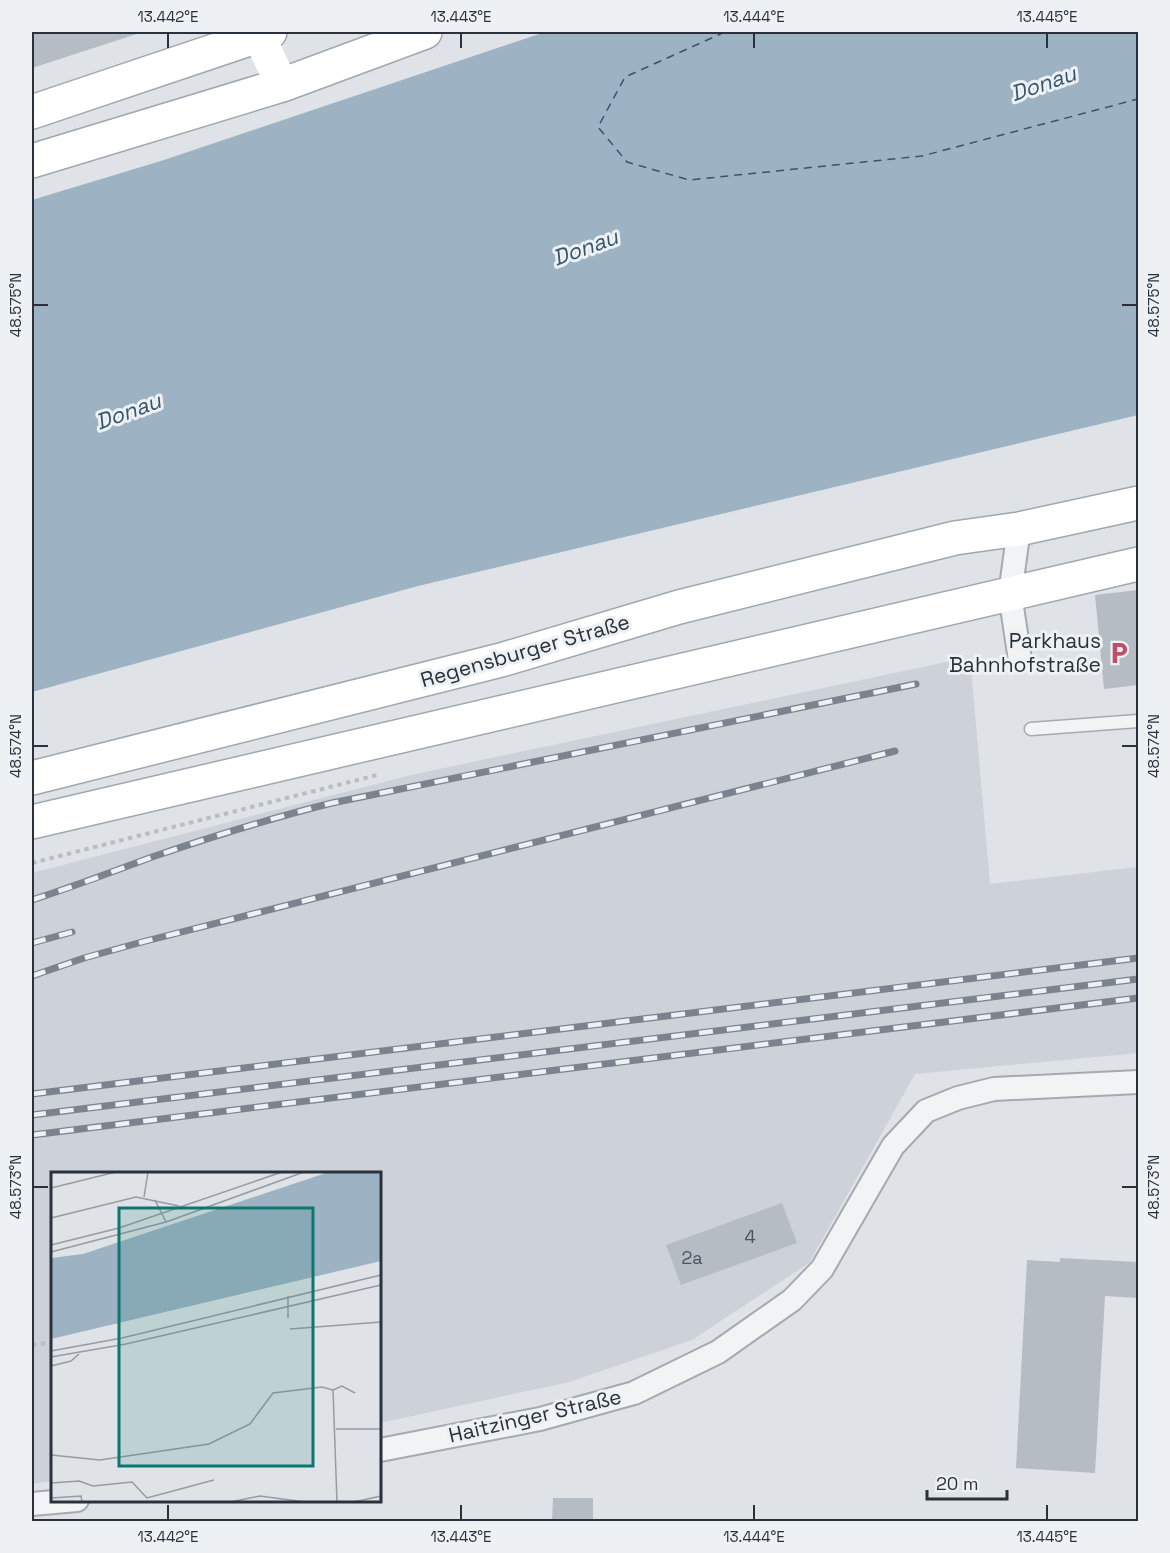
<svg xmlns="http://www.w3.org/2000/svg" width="1170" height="1553" viewBox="0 0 1170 1553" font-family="'Space Grotesk',sans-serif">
  <rect width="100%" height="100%" fill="#dfe2e6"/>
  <path fill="#cdd2d8" d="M970,657L990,884L1138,867V1053L915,1074L809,1263L692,1340L569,1382L380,1423V1174H52V1481L32,1484V873L411,775Z"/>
  <path fill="#9db3c3" d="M545,32H1138V415L418,586L32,692V200L164,160Z"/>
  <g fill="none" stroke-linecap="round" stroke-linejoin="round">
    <path stroke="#37546c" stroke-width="1.5" stroke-dasharray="8 6" stroke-linecap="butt" d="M725,32L625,77L598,127L627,162L689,180L922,156L1138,99"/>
  </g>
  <g fill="#b6bcc3">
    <path d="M32,32H143L32,68Z"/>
    <path d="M1138,590V685L1104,689L1095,595Z"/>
    <path d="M782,1203L797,1243L681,1285L666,1245Z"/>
    <path d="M1060,1258L1138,1262V1298L1105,1296L1095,1473L1016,1468L1027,1260L1060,1262Z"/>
    <path d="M553,1498H593V1522H552Z"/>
  </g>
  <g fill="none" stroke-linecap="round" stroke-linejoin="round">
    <g stroke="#a5aab0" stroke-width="15">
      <path id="lane" d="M1031,729L1138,721"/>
    </g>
    <g stroke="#a5aab0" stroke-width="26">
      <g id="street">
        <path d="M1019,529L1010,594L1020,660"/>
        <path d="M380,1450L540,1419L634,1393L718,1352L792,1300L822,1269L893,1146L926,1111L958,1098L994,1089L1138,1082"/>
        <path d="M32,1504L77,1500"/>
      </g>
    </g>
    <g stroke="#9fa8b1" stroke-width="36">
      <g id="primary">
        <path d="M32,112L270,32"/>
        <path d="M32,161L282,85L425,32"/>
        <path d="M32,778L501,660L679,607L955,538L1019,529L1138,503"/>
        <path d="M32,822L1138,564"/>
      </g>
    </g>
    <g stroke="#b9bdc1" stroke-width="4" stroke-dasharray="4.5 4.5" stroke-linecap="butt">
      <path d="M32,863L377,775"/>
      <path d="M32,1345L52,1342"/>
    </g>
    <use href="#lane" stroke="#f1f3f5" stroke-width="12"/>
    <use href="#street" stroke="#f1f3f5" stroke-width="22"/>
    <path stroke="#fff" stroke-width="32" d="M257,32L282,85"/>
    <use href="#primary" stroke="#fff" stroke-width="33"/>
    <g stroke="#7a838e" stroke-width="7">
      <g id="rail">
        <path d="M32,900C72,887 112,872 152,857C211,837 271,818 332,803L916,684"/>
        <path d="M32,943L72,932"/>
        <path d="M32,976L84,958L142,942L895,751"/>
        <path d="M32,1094L1138,958"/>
        <path d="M32,1115L1138,979"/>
        <path d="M32,1135L1138,998"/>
      </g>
    </g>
    <use href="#rail" stroke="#eef1f4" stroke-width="4.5" stroke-dasharray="14" stroke-linecap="butt"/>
  </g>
  <path fill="none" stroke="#29323c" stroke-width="2" d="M168,33V48M461,33V48M754,33V48M1047,33V48M33,305H48M1122,305H1137M33,746H48M1122,746H1137M33,1187H48M1122,1187H1137M168,1505V1520M461,1505V1520M754,1505V1520M1047,1505V1520"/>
  <defs>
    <g id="parking-bare" transform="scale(1.8)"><path d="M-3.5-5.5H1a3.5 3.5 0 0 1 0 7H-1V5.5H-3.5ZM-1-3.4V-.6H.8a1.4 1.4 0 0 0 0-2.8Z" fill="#c04e6b" stroke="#eef1f4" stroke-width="2.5" paint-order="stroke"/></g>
  </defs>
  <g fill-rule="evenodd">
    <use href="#parking-bare" x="1119" y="653"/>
  </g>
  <g text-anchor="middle" stroke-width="6" stroke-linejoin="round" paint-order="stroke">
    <g font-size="18" fill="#4c545e">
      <text x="750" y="1243">4</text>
      <text x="692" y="1264">2a</text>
    </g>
    <g font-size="21" fill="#29323c" stroke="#eef1f4" text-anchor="end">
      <text x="1101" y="648">Parkhaus<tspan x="1101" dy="24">Bahnhofstraße</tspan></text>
    </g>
    <g font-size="21" fill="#29323c" stroke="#eef1f4">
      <text transform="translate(525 651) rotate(-16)" y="7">Regensburger Straße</text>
      <text transform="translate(535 1416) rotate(-13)" y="7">Haitzinger Straße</text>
    </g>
    <g font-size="22" font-style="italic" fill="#37546c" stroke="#eef1f4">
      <text transform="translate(1043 83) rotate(-19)" y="8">Donau</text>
      <text transform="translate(585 247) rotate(-20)" y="8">Donau</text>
      <text transform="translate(128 411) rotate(-20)" y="8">Donau</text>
    </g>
  </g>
  <g transform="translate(51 1172)">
    <rect width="330" height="330" fill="#dfe2e6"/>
    <path d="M278,0H330V89L0,167V86L32,82Z" fill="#9db3c3"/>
    <path fill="none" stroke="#9db3c3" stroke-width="3" d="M330,6L224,29L172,49L167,57L182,66L221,62L330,34"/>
    <path fill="none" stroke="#969ca2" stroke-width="1.5" d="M0,16L65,0M93,25L97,0M104,28L115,50M0,46L85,25L128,34M0,73L68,56L231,0M0,80L115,50L253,0M237,124V146M239,157L330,150M0,179L71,166L330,103M0,185L75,172L330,113M0,194L20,189L28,182M282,218L286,330M282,218L291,214L304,221M285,257H330M0,283L49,288L158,272L199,252L222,221L271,215L282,218M0,311L28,309L42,314L81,310L96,326L163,308M0,326L30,324L31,330M179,330L209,324L254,330M303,330L330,324"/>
    <path fill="#0f766e" fill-opacity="0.15" stroke="#0f766e" stroke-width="3" d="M68,36H262V294H68Z"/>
    <rect width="330" height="330" fill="none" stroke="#29323c" stroke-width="3"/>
  </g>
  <rect width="1170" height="1553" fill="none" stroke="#eef1f4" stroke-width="66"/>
  <path d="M927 1490v9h80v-9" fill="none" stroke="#29323c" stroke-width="3"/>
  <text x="936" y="1490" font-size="18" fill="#29323c" stroke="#eef1f4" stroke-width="4.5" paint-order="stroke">20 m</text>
  <rect x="33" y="33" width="1104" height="1487" fill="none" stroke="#29323c" stroke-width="2"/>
  <g font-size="15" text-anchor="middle" fill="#29323c">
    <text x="168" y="22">13.442°E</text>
    <text x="461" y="22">13.443°E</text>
    <text x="754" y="22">13.444°E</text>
    <text x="1047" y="22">13.445°E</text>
    <text transform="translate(16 305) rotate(-90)" y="5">48.575°N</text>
    <text transform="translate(1154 305) rotate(-90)" y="5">48.575°N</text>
    <text transform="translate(16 746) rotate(-90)" y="5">48.574°N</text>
    <text transform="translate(1154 746) rotate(-90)" y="5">48.574°N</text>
    <text transform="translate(16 1187) rotate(-90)" y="5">48.573°N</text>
    <text transform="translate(1154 1187) rotate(-90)" y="5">48.573°N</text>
    <text x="168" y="1542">13.442°E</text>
    <text x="461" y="1542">13.443°E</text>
    <text x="754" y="1542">13.444°E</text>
    <text x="1047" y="1542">13.445°E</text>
  </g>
</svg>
